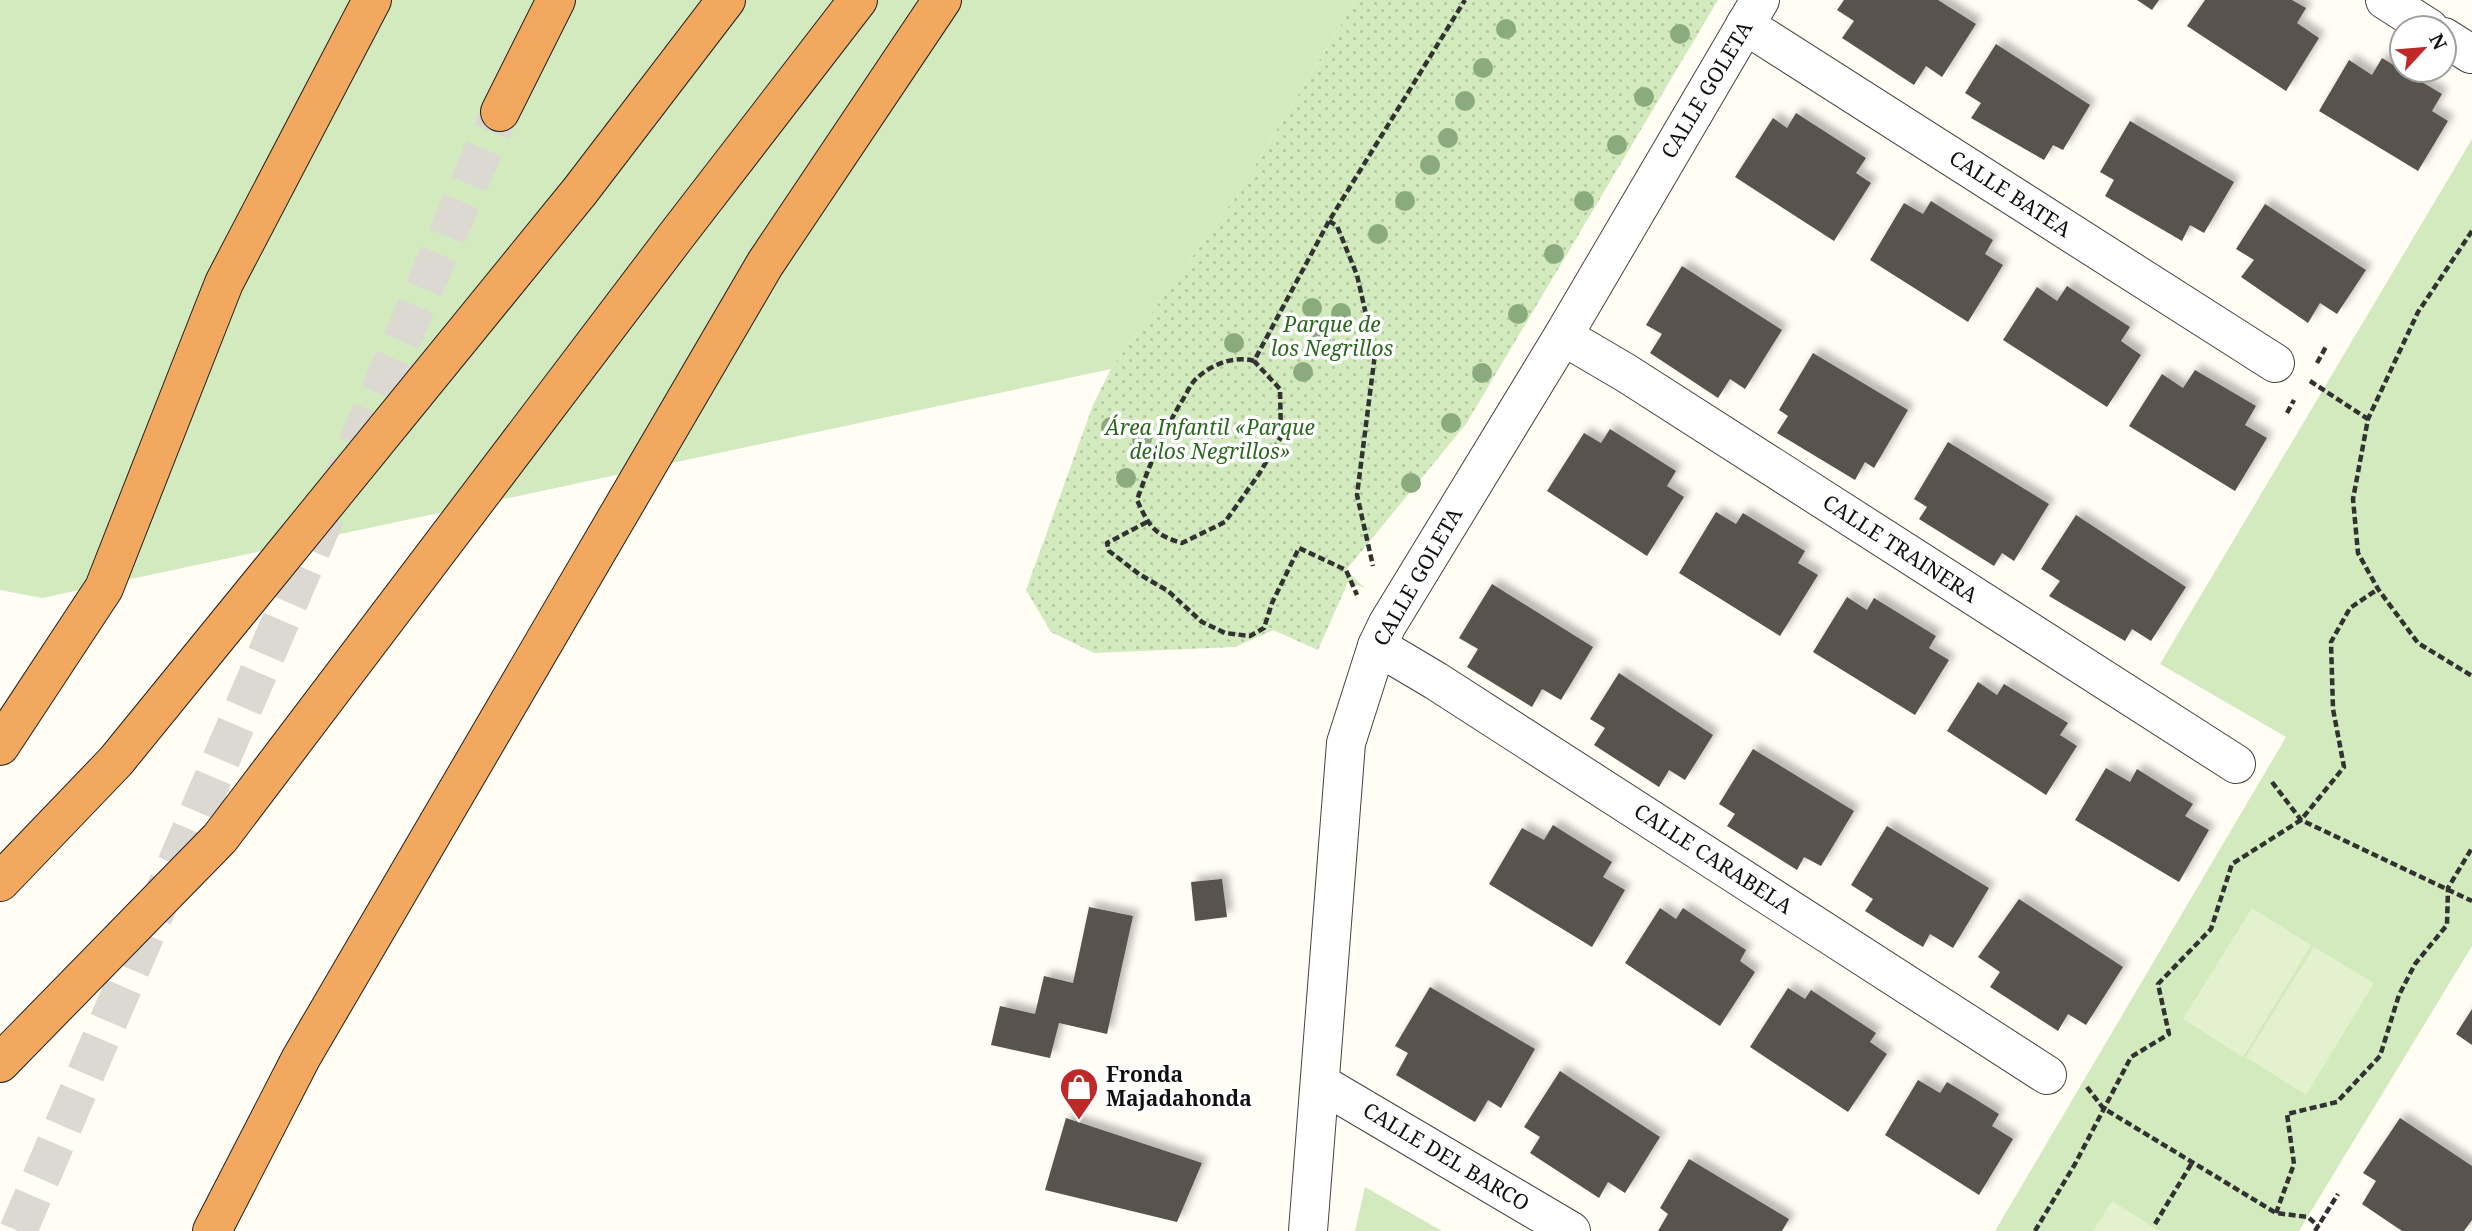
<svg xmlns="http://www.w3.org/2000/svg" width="2472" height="1231" viewBox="0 0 2472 1231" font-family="'Noto Serif',serif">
  <defs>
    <pattern id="park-dots" width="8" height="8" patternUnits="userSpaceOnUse" patternTransform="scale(1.75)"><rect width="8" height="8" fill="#d2eabd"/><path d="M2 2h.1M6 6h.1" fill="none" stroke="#b3c8a1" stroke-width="1.8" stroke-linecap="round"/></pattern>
    <filter id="shadow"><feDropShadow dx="6" dy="-6" stdDeviation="3.5" flood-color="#0004"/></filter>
  </defs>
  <rect width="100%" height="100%" fill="#fffdf4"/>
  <g fill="#d2eabd">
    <path d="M0,0H1356L1237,195L1111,369L42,598L0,590Z"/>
    <path d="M2472,139V946L2299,1231H1995L2286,737L2160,664Z"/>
    <path d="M1365,1187L1442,1231H1355Z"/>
  </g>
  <path fill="url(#park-dots)" d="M1356,0H1718L1466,424L1346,570L1365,588L1348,582L1318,650L1273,630L1235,647L1094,653L1051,632L1026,590L1093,405L1111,369L1237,195Z"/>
  <g fill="#e4f1ce">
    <path d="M2252,908L2311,945L2243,1057L2183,1019Z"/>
    <path d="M2314,947L2374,983L2306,1095L2246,1057Z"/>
    <path d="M2112,1201L2159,1231H2093Z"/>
  </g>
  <g fill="#59524d" filter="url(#shadow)">
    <path d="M1844,0H1938L1976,24L1942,77L1926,66L1914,85L1842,38L1854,21L1837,10Z"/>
    <path d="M2137,0H2159L2152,10Z"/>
    <path d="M2205,0H2292L2306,8L2297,23L2319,38L2286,91L2187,26Z"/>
    <path d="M1996,44L2090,105L2063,150L2053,145L2044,160L1971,118L1981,103L1965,93Z"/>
    <path d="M2382,58L2442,94L2432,111L2448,121L2418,171L2319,111L2349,60L2372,75Z"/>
    <path d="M1796,113L1866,158L1856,173L1871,183L1834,241L1735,177L1773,118L1787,128Z"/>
    <path d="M2130,121L2234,182L2204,233L2190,225L2182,241L2105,196L2114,180L2100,172Z"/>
    <path d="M1931,201L1993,240L1985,254L2003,265L1968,322L1870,260L1904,203L1923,214Z"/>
    <path d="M2265,204L2366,270L2337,314L2320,303L2308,323L2241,277L2254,260L2236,249Z"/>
    <path d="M1682,266L1782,330L1745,389L1730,379L1718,398L1650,353L1662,334L1646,325Z"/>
    <path d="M2067,286L2130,327L2121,341L2141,355L2107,407L2003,340L2037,287L2057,301Z"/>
    <path d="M1813,353L1908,410L1874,468L1865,462L1855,480L1777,433L1788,416L1779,410Z"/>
    <path d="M2195,370L2256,406L2245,425L2267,438L2235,491L2129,426L2162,374L2183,388Z"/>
    <path d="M1610,429L1676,471L1667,486L1684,497L1647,556L1547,491L1584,433L1601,443Z"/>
    <path d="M1948,442L2049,504L2014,561L2002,553L1994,566L1919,519L1927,507L1914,499Z"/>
    <path d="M1716,512L1736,524L1743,513L1805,551L1798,563L1818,575L1780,636L1679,573Z"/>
    <path d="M2076,515L2186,587L2151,641L2132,629L2125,641L2049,596L2060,581L2041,569Z"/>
    <path d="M1492,584L1593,647L1561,700L1542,689L1532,707L1467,667L1478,649L1459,638Z"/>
    <path d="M1847,597L1867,610L1874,598L1936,636L1929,648L1949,660L1915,715L1813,652Z"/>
    <path d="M1619,673L1713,735L1685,780L1669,770L1659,787L1594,745L1605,728L1590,719Z"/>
    <path d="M1978,682L1997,695L2004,684L2068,723L2060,735L2077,746L2046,795L1947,731Z"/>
    <path d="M1753,749L1854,811L1821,866L1804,857L1797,870L1727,826L1735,814L1719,804Z"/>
    <path d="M2106,768L2130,782L2137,769L2193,804L2185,816L2209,830L2179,882L2075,820Z"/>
    <path d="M1553,825L1612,862L1603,877L1625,890L1592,947L1489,884L1522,828L1544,840Z"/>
    <path d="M1887,826L1989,888L1953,948L1930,934L1923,947L1903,935L1865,911L1873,899L1851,885Z"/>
    <path d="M1222,879L1227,917L1195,921L1191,882Z"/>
    <path d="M2019,899L2123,967L2086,1025L2068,1014L2058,1031L1990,987L2000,972L1978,957Z"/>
    <path d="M1089,907L1133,916L1107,1034L1059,1023L1050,1058L991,1045L1000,1006L1035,1014L1044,976L1073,983Z"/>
    <path d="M1660,908L1676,919L1683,908L1746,950L1740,961L1755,972L1720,1026L1625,963Z"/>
    <path d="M1430,987L1535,1049L1501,1108L1488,1100L1475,1122L1396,1075L1408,1053L1395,1046Z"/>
    <path d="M1788,988L1805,999L1811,990L1876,1033L1870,1042L1887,1054L1848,1112L1750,1047Z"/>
    <path d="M2472,1009V1045L2456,1034Z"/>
    <path d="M1560,1071L1660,1137L1625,1193L1608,1182L1599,1198L1530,1153L1540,1137L1524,1127Z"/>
    <path d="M1918,1080L1940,1093L1947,1082L1972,1097L1999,1114L1992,1126L2013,1139L1979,1195L1885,1135Z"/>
    <path d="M1066,1118L1202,1163L1177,1222L1045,1190Z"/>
    <path d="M2400,1118L2472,1166V1220L2464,1231H2402L2362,1204L2376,1181L2363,1173Z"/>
    <path d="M1689,1159L1789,1219L1782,1231H1658L1668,1214L1660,1208Z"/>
  </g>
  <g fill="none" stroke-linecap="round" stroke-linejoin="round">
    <path stroke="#dbd9d2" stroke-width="38" stroke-dasharray="38 19" stroke-linecap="butt" d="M18,1231L500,112"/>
    <g stroke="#434343" stroke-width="40">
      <g id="minor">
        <path d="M2385,0L2429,28"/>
        <path d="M1745,25L2275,363"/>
        <path d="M2444,37L2471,54"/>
        <path d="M1563,336L1626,373L2236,764"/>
        <path d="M1377,646L1436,681L2047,1075"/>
        <path d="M1320,1083L1571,1231"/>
        <path d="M1308,1231L1346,743L1377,646L1387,625L1563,336L1760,0"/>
      </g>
    </g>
    <g stroke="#212121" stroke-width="40">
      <g id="highway">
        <path d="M500,112L556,0"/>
        <path d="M0,746L104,588L224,283L372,0"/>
        <path d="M0,882L116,761L580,191L726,0"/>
        <path d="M0,1063L220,838L676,236L858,0"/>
        <path d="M212,1231L301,1058L765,264L942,0"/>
      </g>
    </g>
    <g stroke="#323232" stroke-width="4.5" stroke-dasharray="7 3.5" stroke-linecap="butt">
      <path d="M1329,221L1337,226L1357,275L1375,354L1357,495L1373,566"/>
      <path d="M2472,231L2418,312L2368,419L2353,499L2358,553L2378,589L2418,643L2472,676"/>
      <path d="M1254,361C1234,355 1209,365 1194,381C1189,387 1185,397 1180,404C1162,435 1149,466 1137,500C1149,526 1154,535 1182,543L1225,522L1259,474L1281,437L1280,389L1254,361L1329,221L1465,0"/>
      <path d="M2317,363L2327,345"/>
      <path d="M2310,381L2368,419"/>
      <path d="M2287,413L2294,400"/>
      <path d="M1147,522L1107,543L1109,551L1139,574L1168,591L1202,622L1225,633L1250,636L1264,628L1272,603L1299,548L1346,570L1357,595"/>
      <path d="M2272,782L2301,820L2472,901"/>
      <path d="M2087,1087L2103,1108L2276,1213L2308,1217L2318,1226"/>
      <path d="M2276,1213L2294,1164L2287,1114L2337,1102L2380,1056L2399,995L2415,964L2447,925L2448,888L2472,848"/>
      <path d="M2155,1224L2193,1161"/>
      <path d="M2035,1231L2075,1164L2131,1057L2169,1034L2158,984L2211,929L2232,864L2301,820L2344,767L2333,709L2331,642L2350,608L2378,589"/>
      <path d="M2315,1231L2338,1194"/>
    </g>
    <use href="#minor" stroke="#fff" stroke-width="38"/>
    <use href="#highway" stroke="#f2a85f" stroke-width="38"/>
  </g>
  <g fill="#8bab7f">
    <circle cx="1506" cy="29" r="10"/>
    <circle cx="1680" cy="34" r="10"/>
    <circle cx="1483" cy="68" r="10"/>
    <circle cx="1644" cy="97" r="10"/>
    <circle cx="1465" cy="101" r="10"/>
    <circle cx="1448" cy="138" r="10"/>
    <circle cx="1617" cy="145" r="10"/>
    <circle cx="1430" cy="165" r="10"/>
    <circle cx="1405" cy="201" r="10"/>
    <circle cx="1584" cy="201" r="10"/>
    <circle cx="1378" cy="234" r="10"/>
    <circle cx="1554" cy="254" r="10"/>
    <circle cx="1312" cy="308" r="10"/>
    <circle cx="1341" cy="313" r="10"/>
    <circle cx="1518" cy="314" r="10"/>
    <circle cx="1321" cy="340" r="10"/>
    <circle cx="1234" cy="343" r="10"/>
    <circle cx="1303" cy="372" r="10"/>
    <circle cx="1482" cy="373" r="10"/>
    <circle cx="1451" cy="423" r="10"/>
    <circle cx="1111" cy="427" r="10"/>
    <circle cx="1142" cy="439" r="10"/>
    <circle cx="1126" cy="478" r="10"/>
    <circle cx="1411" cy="483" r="10"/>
  </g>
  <defs>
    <g id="shop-pin" transform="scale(2.0125)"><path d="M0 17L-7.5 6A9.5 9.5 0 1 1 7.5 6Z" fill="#bf292a" stroke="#fff"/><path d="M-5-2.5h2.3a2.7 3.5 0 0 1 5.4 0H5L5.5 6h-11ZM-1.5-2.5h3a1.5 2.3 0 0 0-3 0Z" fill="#fff"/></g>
  </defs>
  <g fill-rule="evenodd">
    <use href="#shop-pin" x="1079" y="1087"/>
  </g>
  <g text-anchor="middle" stroke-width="7" stroke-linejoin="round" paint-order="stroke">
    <g font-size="21" fill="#101010" stroke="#fff">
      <text transform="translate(1707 90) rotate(-59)" y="7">CALLE GOLETA</text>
      <text transform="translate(2010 194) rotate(33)" y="7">CALLE BATEA</text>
      <text transform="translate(1900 549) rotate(33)" y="7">CALLE TRAINERA</text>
      <text transform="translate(1418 577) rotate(-60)" y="7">CALLE GOLETA</text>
      <text transform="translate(1713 859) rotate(33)" y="7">CALLE CARABELA</text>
      <text transform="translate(1446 1157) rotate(31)" y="7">CALLE DEL BARCO</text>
    </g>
    <g font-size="21" font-style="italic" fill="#2c6820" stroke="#fff">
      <text x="1332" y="332">Parque de<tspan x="1332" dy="24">los Negrillos</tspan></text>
      <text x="1210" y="435">Área Infantil «Parque<tspan x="1210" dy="24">de los Negrillos»</tspan></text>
    </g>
    <g font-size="21" font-weight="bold" fill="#101010" stroke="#fff" text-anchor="start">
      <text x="1106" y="1082">Fronda<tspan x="1106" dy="24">Majadahonda</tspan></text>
    </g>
  </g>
  <g transform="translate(2423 49) rotate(64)"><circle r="33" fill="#ffffff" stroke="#9f9f9f" stroke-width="2"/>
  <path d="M0-5L12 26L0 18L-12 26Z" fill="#bf292a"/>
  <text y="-10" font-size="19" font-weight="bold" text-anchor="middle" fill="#101010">N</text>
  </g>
</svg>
